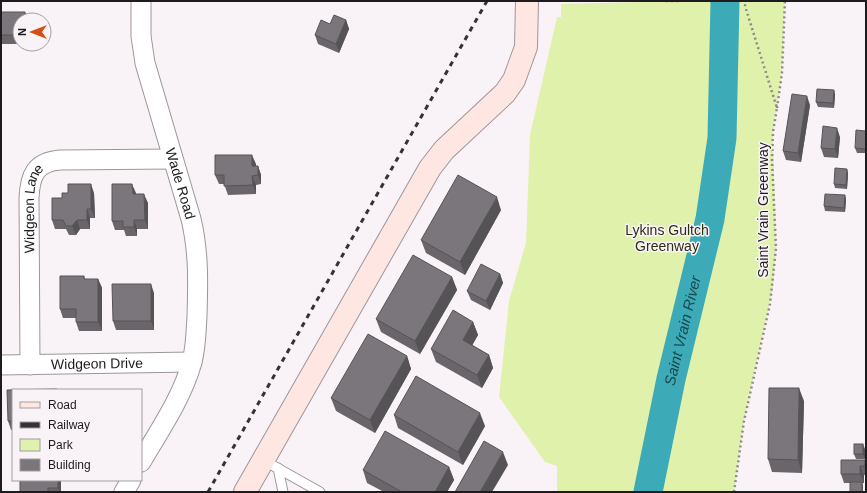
<svg xmlns="http://www.w3.org/2000/svg" width="867" height="493" viewBox="0 0 867 493" font-family="Helvetica,sans-serif">
  <rect width="100%" height="100%" fill="#f9f3f8"/>
  <path fill="#e0f1ac" d="M678,1H785L782,73L773,132L776,248L773,287L744,421L734,492H557V466L545,462L499,397L509,301L526,243L530,135L557,17H561V4Z"/>
  <g fill="none" stroke-linecap="round" stroke-linejoin="round">
    <path stroke="#3caab7" stroke-width="29" id="s1" d="M648,492L671,379L710,219L722,138L725,1"/>
    <g stroke="#9c969b" stroke-width="11">
      <g id="lane">
        <path d="M263,460L320,492"/>
        <path d="M278,468L283,492"/>
      </g>
    </g>
    <g stroke="#9c969b" stroke-width="21">
      <g id="street">
        <path id="s2" d="M141,1V36L145,63L191,219C199,252 198,284 197,316C196,332 196,347 192,362C182,398 159,431 141,462"/>
        <path id="s3" d="M1,365L192,362"/>
        <path id="s4" d="M30,365L29,198C30,176 35,162 60,160L173,159"/>
        <path d="M124,492L131,480"/>
      </g>
    </g>
    <g stroke="#9c969b" stroke-width="24">
      <path id="secondary" d="M245,492L430,168L444,150L505,93L514,80L526,47L527,1"/>
    </g>
    <g stroke="#8c888c" stroke-width="2.5" stroke-dasharray="2 3" stroke-linecap="butt">
      <path d="M666,1H678"/>
      <path d="M777,108L782,73L785,1"/>
      <path d="M734,492L744,421L770,304L776,248L772,160L773,132L777,108L745,6L746,1"/>
    </g>
    <use href="#lane" stroke="#fff" stroke-width="9"/>
    <use href="#street" stroke="#fff" stroke-width="19"/>
    <use href="#secondary" stroke="#fee7e2" stroke-width="22"/>
    <path stroke="#343234" stroke-width="3" stroke-dasharray="5 5" stroke-linecap="butt" d="M208,492L487,1"/>
  </g>
  <g fill="#6a656a">
    <path d="M1,12L20,20V44H1Z"/>
    <path d="M346,20L349,29L339,53L318,44L315,35L330,24Z"/>
    <path d="M834,90L835,95L834,108L818,107L816,102Z"/>
    <path d="M810,105L801,162L786,160L783,151Z"/>
    <path d="M866,131V153H857L855,148Z"/>
    <path d="M840,137L838,158L824,157L821,148Z"/>
    <path d="M256,164V166H258L261,175V184L256,185V194L228,195L224,184H219L215,175Z"/>
    <path d="M847,169L848,174L847,189L835,188L834,184Z"/>
    <path d="M94,193L95,218H90V229H80L76,235H69L66,229H55L52,220L62,198Z"/>
    <path d="M136,193V194L148,203V229H137V236H126L124,230H115L112,221Z"/>
    <path d="M845,195L846,200L845,212L825,211L824,206Z"/>
    <path d="M501,210L465,275L426,253L421,240Z"/>
    <path d="M500,274L503,283L490,310L471,300L467,291Z"/>
    <path d="M84,276L85,279H98L102,288V331H79L76,322V318H63L60,309Z"/>
    <path d="M452,277L457,290L420,354L381,332L376,319Z"/>
    <path d="M154,293V330H116L113,321Z"/>
    <path d="M473,322L478,335L472,345L489,355L493,368L482,388L436,362L431,349Z"/>
    <path d="M407,356L411,369L375,433L336,411L331,398Z"/>
    <path d="M13,390V430H11L8,421Z"/>
    <path d="M804,401L802,473L772,472L768,459Z"/>
    <path d="M394,415L485,426L463,465L398,428Z"/>
    <path d="M865,449V459H856L854,454Z"/>
    <path d="M841,460L866,464V475H864V483H862L863,486V492L850,483H844L841,474Z"/>
    <path d="M449,467L454,480L447,492H384L367,483L363,470Z"/>
    <rect x="20" y="480" width="41" height="12"/>
  </g>
  <g fill="#565356">
    <path d="M25,12L28,20H25Z"/>
    <path d="M346,20L349,29L339,53L336,44Z"/>
    <path d="M834,90L835,95L834,108L833,103Z"/>
    <path d="M807,96L810,105L801,162L798,153Z"/>
    <path d="M837,128L840,137L838,158L835,149Z"/>
    <path d="M252,155L256,164V175L252,166Z"/>
    <path d="M258,166L261,175V184L258,175Z"/>
    <path d="M847,169L848,174L847,189L846,185Z"/>
    <path d="M252,176L256,185V194L253,185Z"/>
    <path d="M91,184L94,193L95,218L91,209Z"/>
    <path d="M132,184L136,193V203L133,194Z"/>
    <path d="M144,194L148,203V229L145,220Z"/>
    <path d="M845,195L846,200L845,212L844,208Z"/>
    <path d="M497,197L501,210L465,275L460,262Z"/>
    <path d="M87,209L90,218V229L87,220Z"/>
    <path d="M77,220L80,229L76,235L72,226Z"/>
    <path d="M134,220L137,229V236L134,227Z"/>
    <path d="M500,274L503,283L490,310L486,301Z"/>
    <path d="M452,277L457,290L420,354L415,341Z"/>
    <path d="M98,279L102,288V331L98,322Z"/>
    <path d="M151,284L154,293V330L151,321Z"/>
    <path d="M473,322L478,335L468,353L463,340Z"/>
    <path d="M489,355L493,368L482,388L477,375Z"/>
    <path d="M407,356L411,369L375,433L370,420Z"/>
    <path d="M799,388L804,401L802,473L798,460Z"/>
    <path d="M480,413L485,426L463,465L458,452Z"/>
    <path d="M863,444L865,449V459L863,454Z"/>
    <path d="M503,452L508,465L492,492H480Z"/>
    <path d="M865,460L866,464V469L865,466Z"/>
    <path d="M860,466L864,475V483L860,474Z"/>
    <path d="M449,467L454,480L447,492H435Z"/>
    <path d="M58,480H61V492H60L58,488Z"/>
    <path d="M862,482L863,486V492H862Z"/>
  </g>
  <g fill="#7b767b" stroke="#565356">
    <path d="M1,12H25V20H20V35H1Z"/>
    <path d="M334,15L346,20L336,44L315,35L321,20L330,24Z"/>
    <path d="M817,89L834,90L833,103L816,102Z"/>
    <path d="M792,94L807,96L798,153L783,151Z"/>
    <path d="M823,126L837,128L835,149L821,148Z"/>
    <path d="M856,130L866,131V149L855,148Z"/>
    <path d="M215,155H252V166H258V175L252,176L253,185L224,186V175H215Z"/>
    <path d="M835,168L847,169L846,185L834,184Z"/>
    <path d="M458,175L497,197L460,262L421,240Z"/>
    <path d="M68,184H91V209H87V220H77L72,226H66L63,220H52V198H62V193H68Z"/>
    <path d="M112,184H132L133,194H144L145,220H134V227H123V221H112Z"/>
    <path d="M825,194L845,195L844,208L824,206Z"/>
    <path d="M413,255L452,277L415,341L376,319Z"/>
    <path d="M481,264L500,274L486,301L467,291Z"/>
    <path d="M60,276H84V279H98V322H76V309H60Z"/>
    <path d="M112,284H151V321H113Z"/>
    <path d="M453,310L473,322L463,340L489,355L477,375L431,349Z"/>
    <path d="M368,334L407,356L370,420L331,398Z"/>
    <path d="M416,376L480,413L458,452L394,415Z"/>
    <path d="M769,388H799L798,460L768,459Z"/>
    <path d="M57,389V390H13V421H8L7,390Z"/>
    <path d="M385,431L449,467L435,492H402L363,470Z"/>
    <path d="M484,441L503,452L480,492H455Z"/>
    <rect x="854" y="444" width="9" height="10"/>
    <path d="M841,460H865V466H860V474H841Z"/>
    <path d="M20,480H58V488H48V492H20Z"/>
    <rect x="850" y="482" width="12" height="10"/>
  </g>
  <g text-anchor="middle" stroke-width="3" stroke-linejoin="round" paint-order="stroke">
    <g font-size="14" fill="#1d1b1d" stroke="#f9f3f8">
      <text dy="5" stroke="none"><textPath href="#s2" startOffset="188">Wade Road</textPath></text>
      <text transform="translate(763 210) rotate(-90)" y="5">Saint Vrain Greenway</text>
      <text dy="5" stroke="none"><textPath href="#s4" startOffset="157">Widgeon Lane</textPath></text>
      <text dy="5" stroke="none"><textPath href="#s3" startOffset="96">Widgeon Drive</textPath></text>
    </g>
    <g font-size="14" fill="#292f0f" stroke="#f9f3f8">
      <text x="667" y="235">Lykins Gultch<tspan x="667" dy="16">Greenway</tspan></text>
    </g>
    <g font-size="15" font-style="italic" fill="#19494e" stroke="#f9f3f8">
      <text dy="5" stroke="none"><textPath href="#s1" startOffset="165">Saint Vrain River</textPath></text>
    </g>
  </g>
  <rect width="867" height="493" fill="none" stroke="#1d1b1d" stroke-width="4"/>
  <rect x="12" y="389" width="130" height="92" fill="#f9f3f8" stroke="#a19da0"/>
  <rect x="20" y="402" width="20" height="6" fill="#fee7e2" stroke="#a19da0"/>
  <text x="48" y="409" font-size="12" fill="#1d1b1d">Road</text>
  <rect x="20" y="422" width="20" height="6" fill="#343234" stroke="#a19da0"/>
  <text x="48" y="429" font-size="12" fill="#1d1b1d">Railway</text>
  <rect x="20" y="439" width="20" height="12" fill="#e0f1ac" stroke="#a19da0"/>
  <text x="48" y="449" font-size="12" fill="#1d1b1d">Park</text>
  <rect x="20" y="459" width="20" height="12" fill="#7b767b" stroke="#a19da0"/>
  <text x="48" y="469" font-size="12" fill="#1d1b1d">Building</text>
  <g transform="translate(32 32) rotate(270)"><circle r="19" fill="#f9f3f8" stroke="#a19da0"/>
  <path d="M0-3L7 15L0 10L-7 15Z" fill="#d44e16"/>
  <text y="-6" font-size="11" font-weight="bold" text-anchor="middle" fill="#1d1b1d">N</text>
  </g>
</svg>
